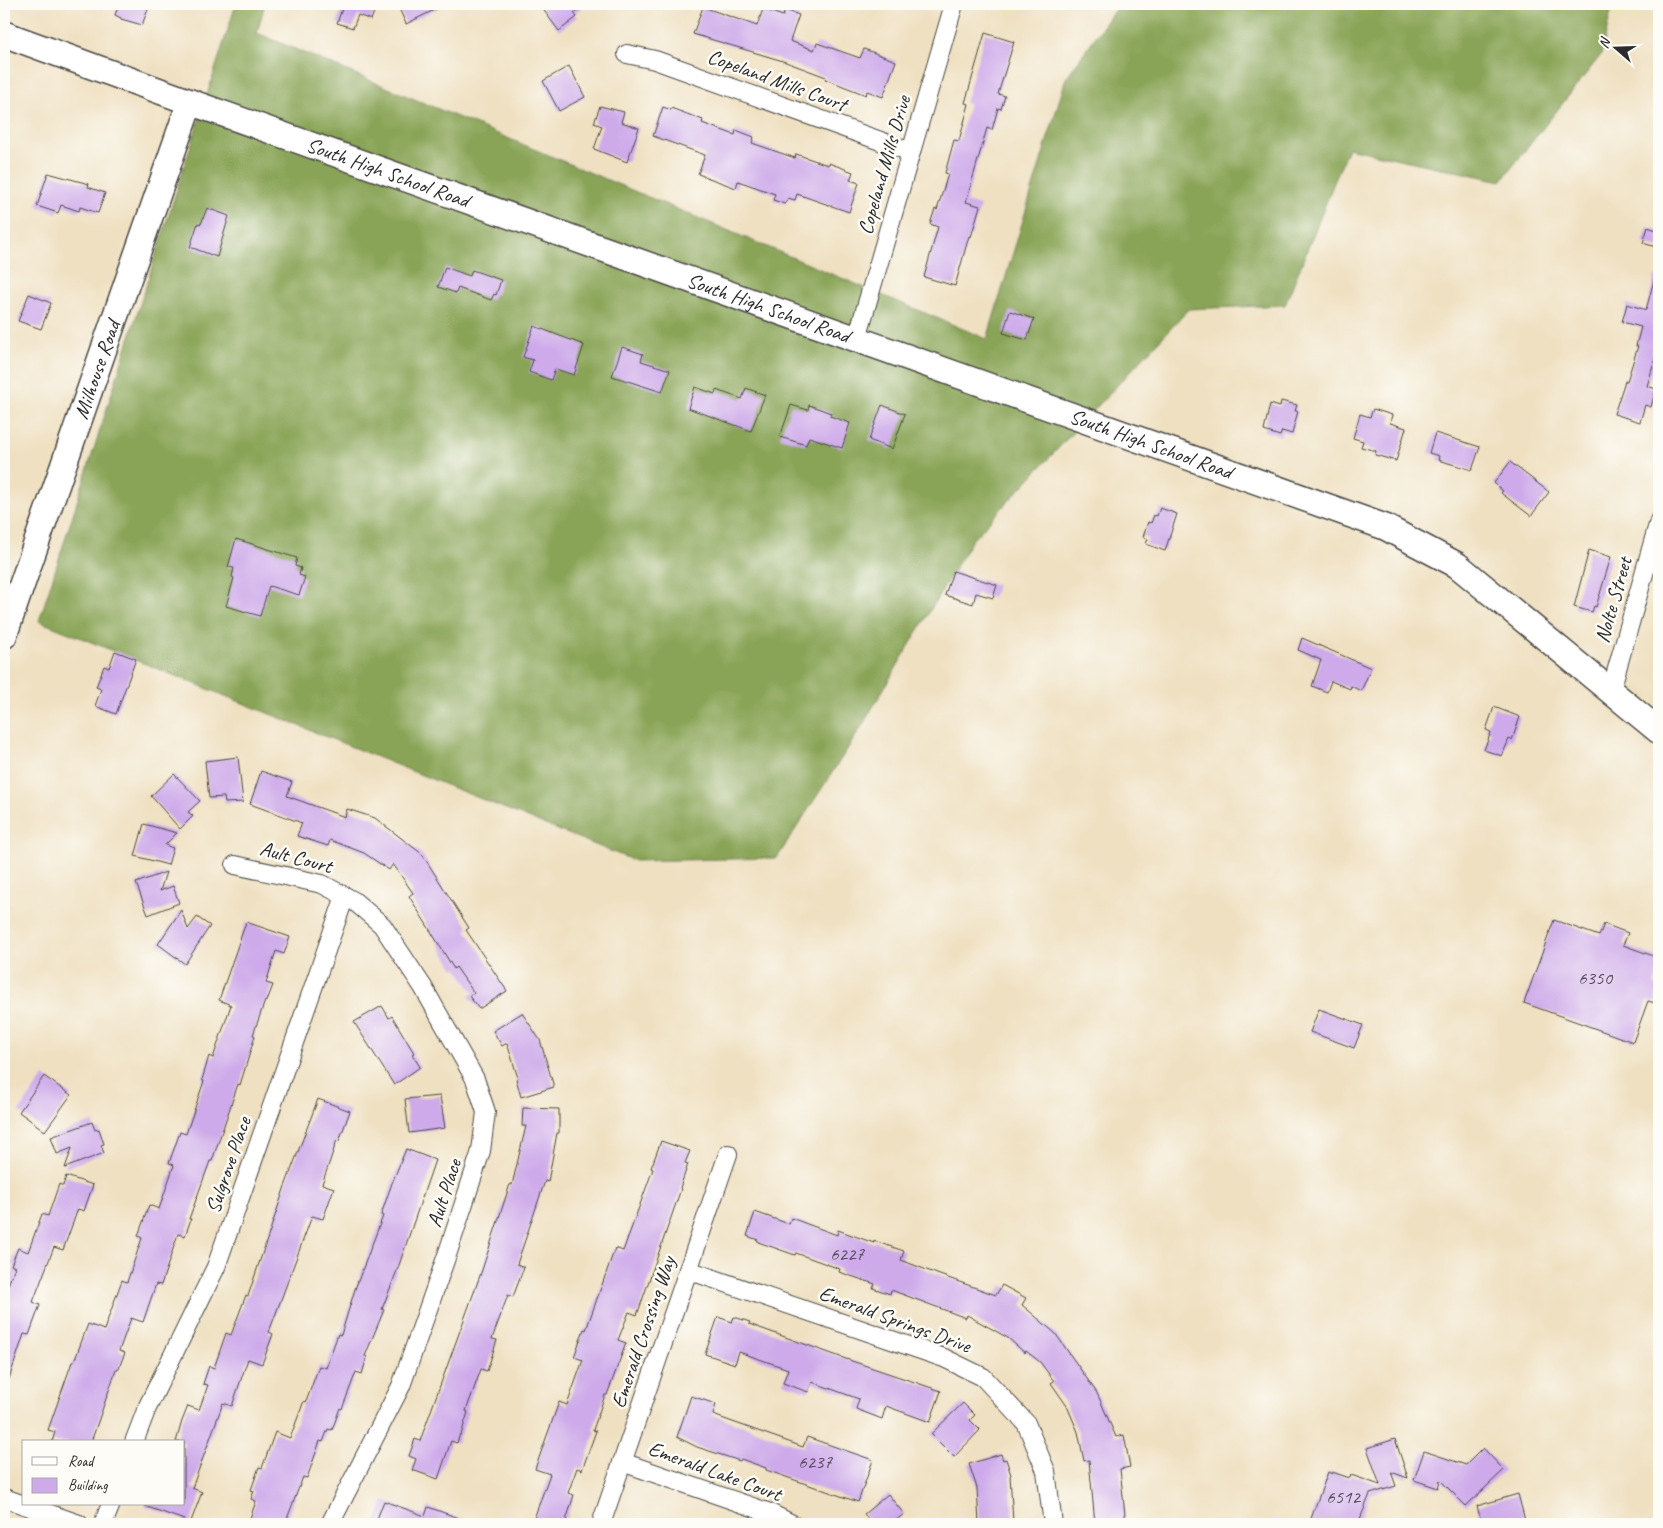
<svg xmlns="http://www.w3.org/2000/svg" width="1663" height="1528" viewBox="0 0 1663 1528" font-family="Caveat,sans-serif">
  <rect width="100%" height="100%" fill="#fdfcf7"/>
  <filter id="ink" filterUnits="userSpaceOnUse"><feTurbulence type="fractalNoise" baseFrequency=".02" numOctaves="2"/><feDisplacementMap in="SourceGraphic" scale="10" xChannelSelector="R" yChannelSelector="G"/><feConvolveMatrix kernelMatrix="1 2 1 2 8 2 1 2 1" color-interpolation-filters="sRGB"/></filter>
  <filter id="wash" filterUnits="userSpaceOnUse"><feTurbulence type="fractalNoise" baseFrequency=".0096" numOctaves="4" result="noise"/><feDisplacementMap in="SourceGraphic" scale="20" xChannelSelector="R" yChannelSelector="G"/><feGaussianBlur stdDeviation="1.12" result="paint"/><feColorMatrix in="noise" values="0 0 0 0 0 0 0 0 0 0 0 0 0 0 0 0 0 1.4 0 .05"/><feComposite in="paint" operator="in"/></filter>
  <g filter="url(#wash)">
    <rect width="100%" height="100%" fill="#efe0c1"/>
    <path fill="#89a456" stroke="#5a6840" d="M236,4H265L257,33L987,339L1066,78L1119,4H1613L1601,55L1501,181L1348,148L1285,305L1189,309L972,540L857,734L777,858L635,861L39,621Z"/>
    <g id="blocks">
      <g fill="#ceaaea">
        <path d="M119,4H150L142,25L121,19V18L115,15Z"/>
        <path d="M331,4H377L371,20L358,15L353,28L337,23L342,9L331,5Z"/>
        <path d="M397,4H446L406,24Z"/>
        <path d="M539,4H587L574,13L577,17L559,31Z"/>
        <path d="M703,7L757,26L763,9L783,16L785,10L799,15L790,41L814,50L817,43L860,58L864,49L896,61L883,97L867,91L866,95L825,79L826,77L783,61L693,34Z"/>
        <path d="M985,33L1014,42L998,94L1005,96L1001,109L998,108L992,130L987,128L966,202L980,206L971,237L969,236L955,286L924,277L938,227L930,224L935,209L937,210L948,174L945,173L954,140L959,141L969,104L965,103Z"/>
        <path d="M569,66L585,97L559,111L543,81Z"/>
        <path d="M600,106L624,112L621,122L639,128L627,162L594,149L602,126L594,123Z"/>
        <path d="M663,107L671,110V108L703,120L702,123L735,135L736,130L754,137L752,143L795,158L796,154L822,163L828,165L829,163L853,172L850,180L859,183L849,212L797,194L795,200L788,198L785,204L773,200L775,194L738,181L736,188L698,174L705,155L653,136Z"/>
        <path d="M48,173L89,184L88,187L105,193L98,213L80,207L79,211L61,205L58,213L37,206Z"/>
        <path d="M207,208L229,216L217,257L190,247L198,223L201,224Z"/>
        <path d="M1648,227L1659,231V248L1643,243Z"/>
        <path d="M445,267L470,276L472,270L501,280L496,295L494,294L491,300L458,288L456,293L438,287Z"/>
        <path d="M1655,276H1659V346L1647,386L1656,389L1651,407L1645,405L1640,422L1614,414L1625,381H1627L1638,346H1636L1641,327L1622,322L1627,304L1646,310Z"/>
        <path d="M29,294L51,303L41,329L18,321Z"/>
        <path d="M1010,311L1034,319L1027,340L1003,333Z"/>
        <path d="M534,326L584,345L574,375L555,369L551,380L529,372L533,360L523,357Z"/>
        <path d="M622,347L643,354L641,361L670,370L662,392L612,376Z"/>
        <path d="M695,387L715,394L716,390L742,399L746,388L765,395L751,431L688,408Z"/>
        <path d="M1281,401L1297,405L1295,411H1298L1292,434L1282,431L1280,436L1264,431L1270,404L1280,407Z"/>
        <path d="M791,405L808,410L809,405L831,413L830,416L850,423L842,448L809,437L806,445L780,437Z"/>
        <path d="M882,405L905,414L892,449L869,440Z"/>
        <path d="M1373,409L1392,415L1390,423L1406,428L1396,461L1375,455L1376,451L1361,447L1363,441L1353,438L1360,414L1370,417Z"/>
        <path d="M1435,433L1480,447L1472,470L1438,460L1439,456L1429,453Z"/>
        <path d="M1510,462L1549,492L1531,516L1501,493L1503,491L1494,483Z"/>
        <path d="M1160,508L1177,514L1165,551L1146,544L1148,539L1143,537L1148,522L1151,523L1154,515L1157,516Z"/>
        <path d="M236,539L297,558L295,566L301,568L299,575L305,577L299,595L269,586L260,616L226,606L234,578L232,577L234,568L228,567Z"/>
        <path d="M1589,550L1611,557L1596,607L1594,606L1592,612L1574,607Z"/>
        <path d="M953,571L997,585L993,598L976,593L973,604L945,595Z"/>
        <path d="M1302,638L1371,668L1361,691L1351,686L1350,689L1331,681L1327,692L1312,686L1321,660L1298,650Z"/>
        <path d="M115,651L136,659L116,714L95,706L101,689L96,687L104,666L109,668Z"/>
        <path d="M1494,707L1520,717L1512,740L1509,739L1502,756L1484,750L1491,732L1486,730Z"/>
        <path d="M238,757L243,802L225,803L224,797L209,798L205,761Z"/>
        <path d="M261,771L292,782L287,796L345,817L347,809L375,818L422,854L469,928L466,930L507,991L479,1009L469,996L474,993L456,967L454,969L409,896L413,893L393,864L389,870L364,853L330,840L328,846L297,836L302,823L250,804Z"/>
        <path d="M174,774L200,801L188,812L193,816L180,829L151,796Z"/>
        <path d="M144,824L177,833L165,845L173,848L168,865L135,856Z"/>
        <path d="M166,872L160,891L173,886L179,903L148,915L136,883Z"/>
        <path d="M181,910L188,929L197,917L210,926L185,964L158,944Z"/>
        <path d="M1554,920L1599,936L1604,924L1628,933L1623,945L1659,958V970L1654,985L1659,986V991L1655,1003L1648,1001L1633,1042L1524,1003Z"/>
        <path d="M246,922L290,937L284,954L276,951L266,983L273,985L267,1001H265L253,1035L255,1036L240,1085L238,1084L212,1161H210L189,1219H191L185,1236L178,1234L161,1285L156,1284L143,1322L131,1318L119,1351L125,1353L118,1370H116L91,1442H52L55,1432L48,1430L72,1362H74L88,1324L104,1330L122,1280L127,1282L142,1238L138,1236L149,1205L159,1209L174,1165L169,1163L180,1132L186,1134L204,1081L202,1080L209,1056L213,1058L231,1005L219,1000Z"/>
        <path d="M382,1006L389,1018L392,1016L414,1053L412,1054L420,1067L394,1085L354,1022Z"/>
        <path d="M1319,1009L1363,1025L1354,1048L1310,1032Z"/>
        <path d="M522,1013L540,1040L554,1087L521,1097L516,1079L518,1078L507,1043L502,1046L493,1031Z"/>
        <path d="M44,1076L71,1095L45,1131L19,1112Z"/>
        <path d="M440,1096L445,1128L409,1133L405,1099Z"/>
        <path d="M318,1099L350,1111L339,1141L337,1140L322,1184L334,1188L323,1219L312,1216L269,1332L273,1334L262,1364L248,1359L232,1406L223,1403L192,1488L202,1492L190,1524H184V1520L145,1506V1504H184V1442H176L182,1421L188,1406L199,1410L208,1385L203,1384L209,1366L214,1368L226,1333L231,1335L246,1295L248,1296L284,1189Z"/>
        <path d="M523,1108L559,1109V1133H557L548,1182L545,1181L517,1264L524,1267L513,1297L508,1295L492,1339L497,1340L487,1371L481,1369L466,1411L468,1412L461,1435L460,1434L457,1443L451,1441L438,1479L412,1470L416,1459L409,1456L415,1439L420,1441L482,1270L510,1184L512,1185L526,1126H522Z"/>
        <path d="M92,1122L95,1130L99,1129L104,1144L101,1145L104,1153L65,1168L72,1148L57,1154L51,1137Z"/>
        <path d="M661,1141L690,1151L685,1163L688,1164L680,1188L681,1189L637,1315L629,1312L618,1340L626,1343L607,1395H605L593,1430L596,1431L582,1470L577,1468L568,1493L574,1495L565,1524H532L550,1474L535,1469L559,1402L567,1405L583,1360L574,1357L584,1329L586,1330L615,1248L623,1251L653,1169L651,1168Z"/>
        <path d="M406,1149L435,1160L398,1268L382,1309L384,1310L365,1356L367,1357L362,1374L356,1372L342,1409L340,1408L332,1430L328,1429L323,1442L320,1441L307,1478L303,1477L285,1524H248L256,1501L251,1499L254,1491L251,1490L259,1467L262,1468L275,1432L290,1438L304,1401L306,1402L319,1366L326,1368L338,1334L341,1335L355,1289L383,1216L381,1215L392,1183Z"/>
        <path d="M66,1176L93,1185L84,1211L78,1209L63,1250L54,1247L33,1302L40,1305L29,1335L24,1334L6,1388L4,1387V1295L15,1267L11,1265L18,1248L28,1252L42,1214L48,1216L59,1184L63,1186Z"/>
        <path d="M755,1212L789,1224L791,1218L837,1235L838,1230L874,1243V1241L904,1251L901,1260L937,1274L996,1295L1002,1285L1026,1298L1022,1305L1055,1333L1097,1393L1116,1437L1124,1435L1130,1467L1120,1469L1126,1524H1095L1089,1460L1084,1461L1078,1432L1067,1406L1051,1383L1054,1381L1040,1362L1026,1351L1025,1353L1008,1338L967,1315L966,1318L891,1290L890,1294L873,1288L875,1284L839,1272L840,1269L796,1253L795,1255L758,1242V1240L747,1236Z"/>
        <path d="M718,1317L732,1322L734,1317L750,1322L749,1324L846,1359L941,1391L930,1422L886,1406L882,1419L856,1409L859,1399L812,1382L808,1392L783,1383L788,1369L739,1352L735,1364L705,1354Z"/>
        <path d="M691,1396L716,1404L713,1415L803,1447L807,1437L873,1460L858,1502L766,1470V1468L741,1459L740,1461L697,1447L677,1437Z"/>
        <path d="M963,1403L975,1415L970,1420L980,1430L954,1457L931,1434Z"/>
        <path d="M1395,1439L1408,1478L1391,1472L1396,1486L1370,1494L1358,1524H1309L1328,1472L1332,1474V1472L1350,1478L1351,1475L1380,1485L1367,1448Z"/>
        <path d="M1483,1448L1504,1470L1466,1506L1440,1480L1438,1488L1414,1480L1424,1451L1466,1465Z"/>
        <path d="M1001,1454L1003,1460L1006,1459L1011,1475L1010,1476L1013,1521H1010V1524H979L977,1488L969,1464Z"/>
        <path d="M888,1494L904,1514L891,1524H873L864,1514Z"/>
        <path d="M1518,1494L1526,1524H1482L1477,1506Z"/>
        <path d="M384,1501L425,1516L428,1507L470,1522V1524H375Z"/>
      </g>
    </g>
  </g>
  <g filter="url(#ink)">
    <use href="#blocks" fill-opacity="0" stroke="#484642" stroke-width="1"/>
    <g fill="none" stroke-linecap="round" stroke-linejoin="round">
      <g stroke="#484642" stroke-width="20">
        <g id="street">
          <path d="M627,54L655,60L911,152"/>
          <path d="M857,338L954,4"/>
          <path d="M1611,690L1659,521"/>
          <path d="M235,865L322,884L354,901L382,925L423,987L475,1079L486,1112L481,1151L448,1252L401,1386L330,1524"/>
          <path d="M688,1270L944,1358L983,1377L1026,1423L1046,1471L1053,1524"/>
          <path d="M134,1442L147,1408L216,1267L345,896"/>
          <path d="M622,1462L770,1513L792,1524"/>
          <path d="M4,1498L79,1524"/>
          <path d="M103,1524L111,1504"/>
          <path d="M601,1524L728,1154"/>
        </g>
      </g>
      <g stroke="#484642" stroke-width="28">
        <g id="secondary">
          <path id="s1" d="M4,34L190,102L1385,527L1457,565L1659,731"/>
          <path id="s2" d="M4,636L190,102"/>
        </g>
      </g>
      <use href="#street" stroke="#fff" stroke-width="18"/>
      <use href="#secondary" stroke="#fff" stroke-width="25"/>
    </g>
  </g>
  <g text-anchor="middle" stroke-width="5" stroke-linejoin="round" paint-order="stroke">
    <g font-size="19" fill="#544b5b">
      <text x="1595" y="984">6350</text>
      <text x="847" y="1260">6227</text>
      <text x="815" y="1468">6237</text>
      <text x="1343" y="1503">6512</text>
    </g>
    <g font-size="21" fill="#2b2b2b" stroke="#fdfcf7">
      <text transform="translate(777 80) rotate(20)" y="7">Copeland Mills Court</text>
      <text transform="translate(884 165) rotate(-74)" y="7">Copeland Mills Drive</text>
      <text dy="7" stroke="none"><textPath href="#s1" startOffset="408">South High School Road</textPath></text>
      <text dy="7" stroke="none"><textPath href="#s1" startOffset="812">South High School Road</textPath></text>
      <text dy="7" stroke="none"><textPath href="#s2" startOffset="282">Milhouse Road</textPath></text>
      <text dy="7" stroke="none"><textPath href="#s1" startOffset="1218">South High School Road</textPath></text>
      <text transform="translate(1613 600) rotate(-74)" y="7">Nolte Street</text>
      <text transform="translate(296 857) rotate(15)" y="7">Ault Court</text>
      <text transform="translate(228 1165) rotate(-71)" y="7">Sulgrove Place</text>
      <text transform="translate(444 1193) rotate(-72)" y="7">Ault Place</text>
      <text transform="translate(895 1319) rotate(20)" y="7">Emerald Springs Drive</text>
      <text transform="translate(643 1332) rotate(-71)" y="7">Emerald Crossing Way</text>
      <text transform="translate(715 1471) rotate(20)" y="7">Emerald Lake Court</text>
    </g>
  </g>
  <rect width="1663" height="1528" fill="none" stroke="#fdfcf7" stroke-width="20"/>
  <rect x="22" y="1440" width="162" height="65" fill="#fdfcf7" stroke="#a9a8a5"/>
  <rect x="32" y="1457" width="25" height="8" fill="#ffffff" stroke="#a9a8a5"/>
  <text x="68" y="1466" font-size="15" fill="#2b2b2b">Road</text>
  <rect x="32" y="1478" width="25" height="15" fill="#ceaaea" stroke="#a9a8a5"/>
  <text x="68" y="1490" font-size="15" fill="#2b2b2b">Building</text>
  <g transform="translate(1616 48) rotate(290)" stroke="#fdfcf7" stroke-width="4" paint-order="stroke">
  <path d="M0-4L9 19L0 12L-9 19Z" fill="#2b2b2b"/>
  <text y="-8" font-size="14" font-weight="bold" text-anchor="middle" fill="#2b2b2b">N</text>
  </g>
</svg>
